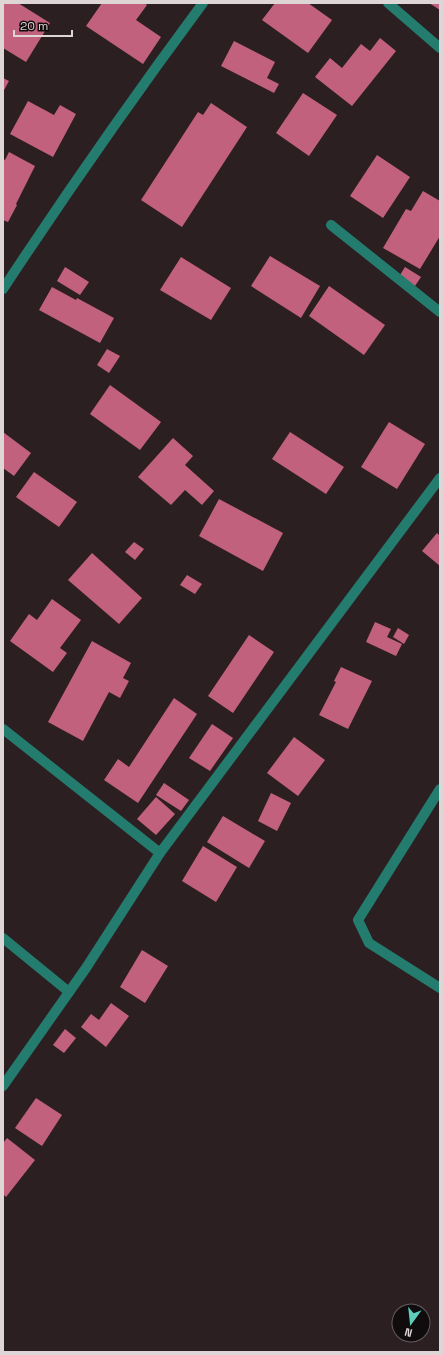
<svg xmlns="http://www.w3.org/2000/svg" width="443" height="1355" viewBox="0 0 443 1355" font-family="'Space Grotesk',sans-serif">
  <rect width="100%" height="100%" fill="#2c1f22"/>
  <g fill="#c2617d">
    <path d="M3,3H18L50,23L26,62L3,48Z"/>
    <path d="M102,3H144L147,5L136,20L161,37L143,64L86,26Z"/>
    <path d="M275,3H308L332,20L308,53L262,20Z"/>
    <path d="M429,3H440V10Z"/>
    <path d="M380,38L396,51L352,106L315,77L330,58L342,68L361,44L370,51Z"/>
    <path d="M234,41L275,62L267,78L279,84L274,93L221,66Z"/>
    <path d="M3,78L9,81L3,92Z"/>
    <path d="M303,93L337,115L309,156L276,133Z"/>
    <path d="M28,101L54,115L60,105L76,114L53,157L10,134Z"/>
    <path d="M211,103L247,127L182,227L141,200L198,112L203,115Z"/>
    <path d="M9,152L35,166L16,204L17,205L8,222L3,220V159L5,160Z"/>
    <path d="M377,155L410,177L383,218L350,196Z"/>
    <path d="M423,191L440,201V236L420,269L383,248L406,209L411,211Z"/>
    <path d="M270,256L320,286L301,318L251,286Z"/>
    <path d="M181,257L231,288L211,320L160,290Z"/>
    <path d="M65,267L89,282L80,295L57,281Z"/>
    <path d="M405,267L421,277L415,286L400,275Z"/>
    <path d="M329,286L385,325L364,355L309,316Z"/>
    <path d="M52,287L76,300L77,298L114,318L100,343L39,310Z"/>
    <path d="M107,349L120,356L109,373L97,365Z"/>
    <path d="M110,385L161,422L140,450L90,414Z"/>
    <path d="M389,422L425,444L397,489L361,467Z"/>
    <path d="M3,432L31,453L14,476L3,468Z"/>
    <path d="M290,432L344,467L326,494L272,459Z"/>
    <path d="M173,438L193,456L185,465L214,491L202,505L185,490L171,505L138,477Z"/>
    <path d="M34,472L77,502L59,527L16,497Z"/>
    <path d="M219,499L283,533L263,571L199,536Z"/>
    <path d="M437,533L440,536V566L422,551Z"/>
    <path d="M134,542L144,549L135,560L125,552Z"/>
    <path d="M92,553L142,598L119,624L68,580Z"/>
    <path d="M187,575L202,584L195,594L180,585Z"/>
    <path d="M52,599L81,620L60,648L67,653L53,672L10,641L29,614L37,620Z"/>
    <path d="M375,622L391,629L387,637L402,644L396,656L366,642Z"/>
    <path d="M398,628L409,635L404,644L393,637Z"/>
    <path d="M249,635L274,652L233,713L208,696Z"/>
    <path d="M92,641L131,663L123,678L129,681L120,698L109,692L83,741L48,722Z"/>
    <path d="M341,667L372,681L348,729L319,715L336,682L334,681Z"/>
    <path d="M174,698L197,714L138,803L104,780L118,759L129,767Z"/>
    <path d="M212,724L233,738L210,771L189,758Z"/>
    <path d="M294,737L325,760L298,796L267,773Z"/>
    <path d="M164,783L189,800L181,811L156,795Z"/>
    <path d="M271,793L291,803L277,831L258,821Z"/>
    <path d="M156,797L175,814L156,835L137,819Z"/>
    <path d="M223,816L265,841L249,868L207,842Z"/>
    <path d="M203,846L237,867L216,902L182,881Z"/>
    <path d="M142,950L168,966L145,1003L120,987Z"/>
    <path d="M111,1003L129,1016L106,1047L81,1027L91,1014L99,1020Z"/>
    <path d="M65,1029L76,1038L64,1053L53,1045Z"/>
    <path d="M36,1098L62,1115L42,1146L15,1128Z"/>
    <path d="M7,1138L35,1160L6,1197L3,1194V1143Z"/>
  </g>
  <g fill="none" stroke-linecap="round" stroke-linejoin="round">
    <g stroke="#247c6e" stroke-width="10">
      <path d="M388,3L440,48"/>
      <path d="M331,225L440,312"/>
      <path d="M3,289C67,192 134,96 203,3"/>
      <path d="M3,729L160,853"/>
      <path d="M440,789L358,920L369,943L440,988"/>
      <path d="M3,938L69,992"/>
      <path d="M3,1086L86,968L160,853L440,478"/>
    </g>
  </g>
  <rect width="443" height="1355" fill="none" stroke="#ded5d7" stroke-width="8"/>
  <g transform="translate(411 1323) rotate(195)"><circle r="19" fill="#100b0c" stroke="#625c5d"/>
  <path d="M0-3L7 15L0 10L-7 15Z" fill="#5ccebb"/>
  <text y="-6" font-size="11" font-weight="bold" text-anchor="middle" fill="#ded5d7">N</text>
  </g>
  <path d="M14 30v6h58v-6" fill="none" stroke="#ded5d7" stroke-width="2"/>
  <text x="20" y="30" font-size="12" fill="#ded5d7" stroke="#100b0c" stroke-width="3" paint-order="stroke">20 m</text>
</svg>
